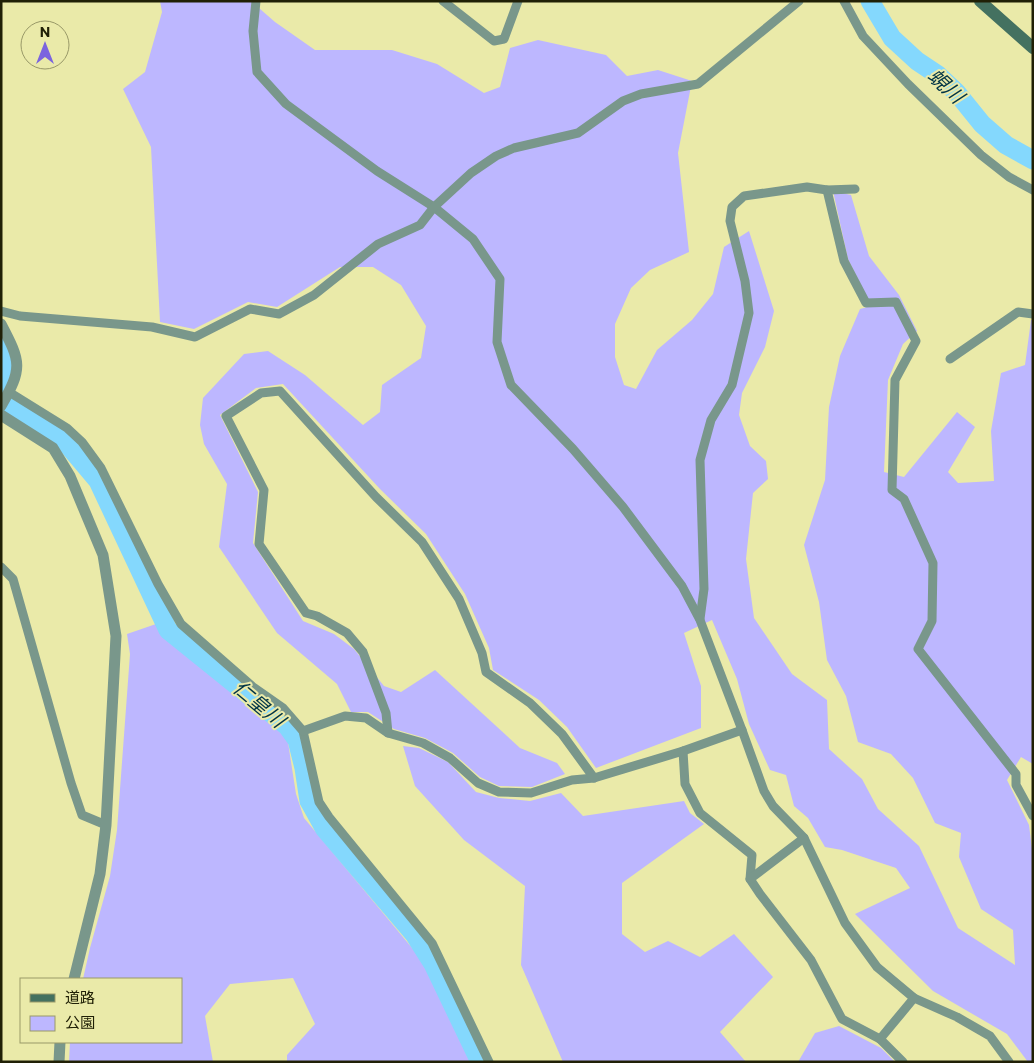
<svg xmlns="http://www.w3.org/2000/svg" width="1034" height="1063" viewBox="0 0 1034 1063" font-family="Commissioner,'Noto Sans JP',sans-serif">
  <rect width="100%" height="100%" fill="#eaeaa9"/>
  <g fill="#bdb7ff">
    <path d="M160,1H251L275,22L315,50H392L437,64L484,93L500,87L510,48L538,40L606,55L627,76L658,70L692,81L678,153L689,252L650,270L631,288L615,324V357L624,385L636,389L657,350L692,320L713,294L724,247L749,231L774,311L765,347L742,393L739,415L750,446L766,461L768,479L753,493L746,559L754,618L792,674L827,700L829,749L862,779L878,809L919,846L958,928L1015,965L1013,930L981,909L959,857L961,833L935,823L913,778L891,754L858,742L846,696L827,660L819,602L804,545L825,480L829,407L840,356L860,309L871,306L848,259L833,191L851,195L869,256L899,295L917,331L903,344L888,380L884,472L904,477L957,412L975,427L948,472L958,483L994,481L991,431L1001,373L1025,365L1031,320H1033V764L1021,757L1007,780L1029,825L1033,857V1062H1028L1007,1034L933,991L855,914L910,888L896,868L842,850L825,847L808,818L794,806L786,775L770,770L749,724L737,679L712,620L684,633L701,686V728L596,768L567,727L539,700L493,670L489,648L465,594L426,534L380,489L283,384L256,388L220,415L258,492L253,543L303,621L334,634L354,649L384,686L401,692L435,670L520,748L557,763L565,774L532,787L499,786L480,777L453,753L425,738L394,729L368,712H351L337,684L277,633L219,547L227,484L204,444L200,425L203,398L244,354L268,351L305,375L363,425L380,412L382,385L421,358L426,326L401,285L373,267H340L277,307L248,302L194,329L160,322L151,147L123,89L145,72L162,12Z"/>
    <path d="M156,624L287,736L296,794L304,818L427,966L471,1062H287V1055L315,1024L293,978L230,984L205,1016L213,1062H69L70,1042H181V979H83L90,948L110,876L117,830L130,654L127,634Z"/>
    <path d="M403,746L419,748L448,762L476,792L499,798L530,801L561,793L583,816L684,801L690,813L704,824L622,883V934L645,952L668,941L700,957L734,934L773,977L720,1032L746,1062H563L521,965L525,886L464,840L415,786Z"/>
    <path d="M839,1026L881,1048L895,1062H798L815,1033Z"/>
  </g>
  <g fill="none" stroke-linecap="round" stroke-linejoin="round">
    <g stroke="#84d8fd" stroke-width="19">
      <path d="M870,1L892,38L917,61L938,75L957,93L982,124L1006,145L1033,160"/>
      <path d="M1,342C13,361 10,370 1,390"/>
      <path d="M10,407L66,443L98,481L168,630L287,726L297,740L304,768L309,801L324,828L414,934L433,964L480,1062"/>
    </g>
    <g stroke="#79978b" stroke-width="9">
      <path d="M256,1L253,31L257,72L286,104L377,171L434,207L473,239L500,279L497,342L511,385L573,449L623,507L682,586L700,620L742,730L764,791L773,806L804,838L845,923L877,967L914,998L957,1017L990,1036L1009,1062"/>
      <path d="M443,1L494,41L504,39L518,1"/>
      <path d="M844,1L863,36L908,84L981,155L1009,177L1033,190"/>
      <path d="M827,190L844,261L866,303L896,302L916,341L895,380L892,490L904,499L933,563L932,621L918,649L1016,774V785L1033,816"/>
      <path d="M1,311L20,316L152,327L195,337L250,309L279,314L314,295L378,244L420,225L434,207L471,173L496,156L514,148L578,133L623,101L641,94L698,84L799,1"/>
      <path d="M950,359L1018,312L1033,314"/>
      <path d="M9,392L67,428L82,442L101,468L158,584L181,624L253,687L283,708L303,731L319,802L329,817L432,943L489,1062"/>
      <path d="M1,567L13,579L71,783L82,815L106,825"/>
      <path d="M700,619L704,589L700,460L711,420L732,385L749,313L745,281L730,221L732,207L744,196L807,187L827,190L855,189"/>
      <path d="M303,731L345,716L366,718L388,733L423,743L450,758L478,783L499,792L531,793L572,780L594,778L683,751L742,730"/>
      <path d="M388,733L386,713L363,652L347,633L317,616L306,613L259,544L264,490L226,416L261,393L280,391L376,497L422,542L459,599L482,653L486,672L530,703L562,734L594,778"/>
      <path d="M683,751L685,784L700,813L752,855L750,879L760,894L811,960L842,1019L880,1039"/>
      <path d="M750,879L804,838"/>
      <path d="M903,1062L880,1039L914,998"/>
    </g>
    <g stroke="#79978b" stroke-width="11">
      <path d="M1,324C21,362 23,368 1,406"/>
      <path d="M1,415L53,448L70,476L103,555L116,636L106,825L100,874L74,979"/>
      <path d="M59,1062L60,1042"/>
    </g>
    <path stroke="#447160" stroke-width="12" d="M980,1L1033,48"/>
  </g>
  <g text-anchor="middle" stroke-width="4" stroke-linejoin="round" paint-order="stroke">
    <g font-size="20" font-style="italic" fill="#003446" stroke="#eaeaa9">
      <text transform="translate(946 86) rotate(43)" y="7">蜆川</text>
      <text transform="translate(259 704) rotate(40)" y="7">仁皇川</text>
    </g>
  </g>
  <rect width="1034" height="1063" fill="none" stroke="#202006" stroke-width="5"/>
  <rect x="20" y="978" width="162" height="65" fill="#eaeaa9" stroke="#999968"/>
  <rect x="30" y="994" width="25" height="8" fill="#447160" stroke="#999968"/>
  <text x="65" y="1003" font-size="15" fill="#202006">道路</text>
  <rect x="30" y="1016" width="25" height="15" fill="#bdb7ff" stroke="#999968"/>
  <text x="65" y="1028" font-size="15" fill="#202006">公園</text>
  <g transform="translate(45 45)"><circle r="24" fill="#eaeaa9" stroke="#999968"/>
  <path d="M0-4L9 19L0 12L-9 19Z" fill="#7b64df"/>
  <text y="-8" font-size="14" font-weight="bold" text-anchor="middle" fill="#202006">N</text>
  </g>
</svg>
